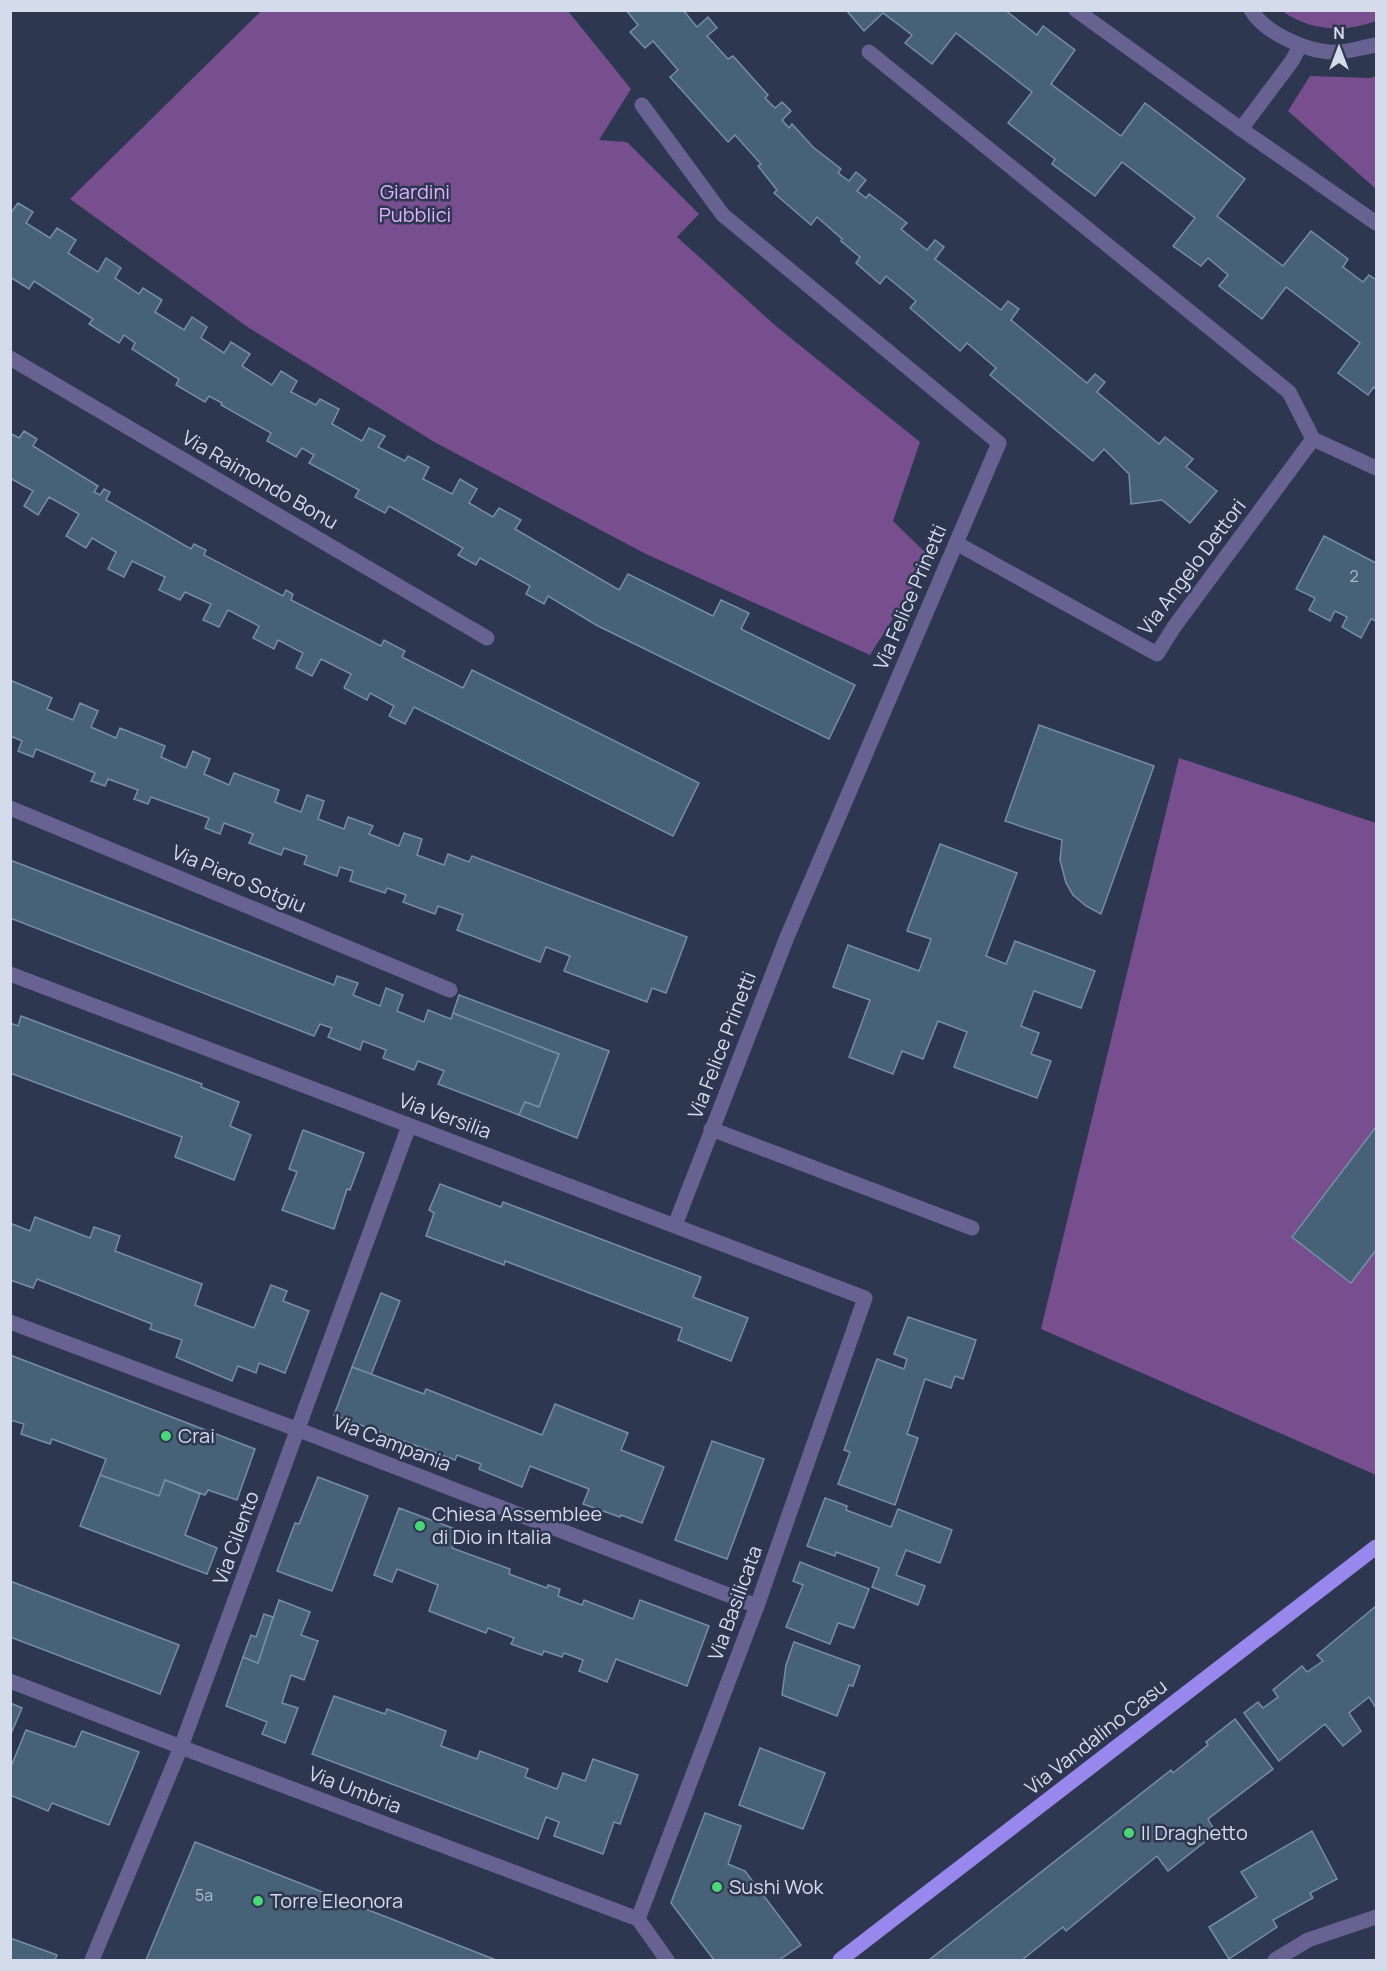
<svg xmlns="http://www.w3.org/2000/svg" width="1387" height="1971" viewBox="0 0 1387 1971" font-family="Manrope,sans-serif">
  <rect width="100%" height="100%" fill="#2d3750"/>
  <g fill="#774f8e">
    <path d="M261,11H568L631,89L599,140L627,142L699,214L677,237L777,327L920,442L893,521L931,558L870,655L646,554L436,443L249,328L70,199Z"/>
    <path d="M1282,11H1376V21C1343,33 1311,31 1282,11Z"/>
    <path d="M1376,76V189L1288,111L1310,76L1370,78Z"/>
    <path d="M1179,758L1376,823V1475L1041,1329Z"/>
  </g>
  <g fill="#476176" stroke="#748fa5" stroke-width="1.5">
    <path d="M626,10H683L697,27L708,17L717,28L707,36L728,59L733,56L768,95L765,98L775,108L782,102L791,111L782,120L789,128L792,124L813,147L841,169L838,173L849,181L856,172L866,180L857,191L866,198L869,194L907,223L901,229L927,250L935,240L944,247L935,259L1001,310L1008,301L1019,309L1011,320L1087,383L1095,374L1105,382L1097,392L1159,444L1165,437L1193,459L1186,467L1217,491L1190,523L1162,500L1131,504L1129,474L1104,449L1093,461L990,375L996,368L967,343L960,351L910,308L916,301L886,276L880,284L856,263L860,257L841,241L842,239L817,217L811,225L774,193L777,190L758,166L761,164L735,135L728,142L670,77L678,70L653,41L645,48L630,32L638,25Z"/>
    <path d="M846,10H1005L1037,35L1043,26L1075,50L1051,84L1121,136L1145,103L1245,179L1217,216L1283,266L1311,231L1348,259L1343,267L1363,282L1369,275L1376,280V389L1374,387L1368,395L1338,373L1360,343L1286,287L1262,319L1219,286L1228,275L1208,258L1201,266L1173,246L1195,218L1122,162L1095,196L1052,164L1055,159L1008,123L1032,92L956,33L932,64L905,43L912,35L883,13L864,31Z"/>
    <path d="M18,203L33,212L26,223L50,238L57,228L76,240L68,253L98,272L106,258L121,268L115,278L139,294L143,288L162,300L155,312L184,330L192,317L207,327L201,338L224,353L231,342L250,354L242,366L272,385L281,371L297,381L291,392L316,405L320,399L339,409L332,424L362,441L369,428L385,436L378,447L405,461L408,456L429,467L423,479L452,494L460,479L477,489L469,503L493,517L499,508L521,520L515,529L619,590L628,574L713,616L721,600L749,613L741,629L855,685L829,739L598,626L548,596L544,604L526,594L530,586L480,558L476,565L458,555L463,548L389,506L385,513L355,497L359,490L309,463L314,455L302,448L296,457L267,441L271,433L221,405L222,403L209,396L205,402L176,385L179,379L132,349L135,343L124,335L119,343L89,324L93,319L34,281L29,289L10,277V214Z"/>
    <path d="M24,431L37,439L33,446L98,486L94,492L100,495L104,489L110,492L106,500L191,549L194,544L206,550L204,555L283,596L286,590L293,594L291,600L381,646L384,640L405,651L402,657L463,688L472,670L699,783L673,836L414,707L405,724L389,716L394,706L370,693L367,700L344,688L351,674L321,659L312,676L296,668L303,653L278,640L274,649L253,638L259,626L228,610L219,627L203,620L211,604L185,592L180,600L159,590L165,577L132,561L124,577L108,569L116,552L92,538L86,548L66,536L79,514L49,497L38,515L24,506L33,491L10,478V433L19,438Z"/>
    <path d="M1324,536L1376,563V621L1371,619L1361,638L1342,627L1347,617L1335,611L1330,621L1309,610L1315,598L1296,589Z"/>
    <path d="M10,680L52,698L47,709L73,720L80,703L98,711L91,727L116,738L120,728L165,746L161,757L186,768L193,751L210,759L204,774L229,785L234,773L279,790L275,802L301,812L307,795L324,801L318,819L344,829L348,817L373,826L369,834L399,846L404,833L422,839L417,855L444,865L448,854L469,862L472,856L687,937L666,993L652,988L647,1002L564,971L570,956L546,947L540,962L457,930L463,915L438,906L435,914L403,902L406,895L387,888L385,893L350,881L353,871L340,867L337,876L304,864L307,856L284,848L281,855L249,843L253,834L224,823L220,834L205,828L209,818L151,797L148,804L134,799L138,790L108,779L105,786L91,781L95,773L36,749L33,757L18,751L22,741L10,736Z"/>
    <path d="M1039,725L1154,766L1101,914L1086,906L1073,895L1066,883L1060,860L1062,840L1005,821Z"/>
    <path d="M940,844L1017,873L986,956L1006,964L1015,941L1095,971L1081,1008L1034,991L1021,1026L1039,1033L1031,1054L1051,1061L1037,1098L954,1067L967,1032L938,1021L923,1059L902,1051L893,1074L849,1057L870,1000L833,987L848,945L919,971L931,939L907,931Z"/>
    <path d="M10,860L334,985L337,976L358,983L353,995L380,1006L386,988L403,995L397,1011L424,1022L428,1010L451,1019L453,1013L559,1054L539,1107L525,1102L519,1115L438,1084L444,1071L418,1061L414,1070L383,1058L386,1050L363,1041L360,1050L328,1037L332,1028L320,1024L314,1036L10,918Z"/>
    <path d="M459,995L609,1051L577,1138L519,1115L525,1102L539,1107L559,1054L453,1013Z"/>
    <path d="M21,1016L202,1084L201,1087L239,1102L230,1126L251,1135L234,1180L175,1157L182,1137L10,1073V1023L18,1026Z"/>
    <path d="M1376,1127V1250L1351,1283L1292,1237Z"/>
    <path d="M303,1130L364,1153L350,1190L347,1189L334,1229L282,1210L297,1172L289,1169Z"/>
    <path d="M440,1184L501,1207L503,1202L701,1277L693,1297L748,1318L731,1361L678,1340L682,1328L505,1261L504,1265L426,1236L434,1213L429,1210Z"/>
    <path d="M35,1217L90,1238L94,1227L120,1236L115,1251L202,1284L195,1305L254,1328L271,1285L287,1291L283,1301L309,1311L285,1373L259,1363L256,1373L238,1366L232,1381L176,1357L182,1340L150,1329L152,1324L37,1279L33,1288L10,1280V1223L30,1231Z"/>
    <path d="M381,1293L400,1301L371,1375L352,1367Z"/>
    <path d="M908,1317L976,1340L963,1379L955,1376L951,1388L925,1379L907,1434L918,1438L895,1505L838,1484L850,1452L844,1450L877,1359L904,1369L907,1359L894,1354Z"/>
    <path d="M10,1355L255,1449L237,1500L208,1490L205,1495L165,1480L159,1496L100,1475L106,1459L52,1439L50,1444L21,1434L24,1424L10,1420Z"/>
    <path d="M352,1367L424,1394L426,1389L542,1435L555,1404L628,1433L621,1450L664,1467L642,1523L621,1515L620,1517L583,1504L589,1489L530,1466L522,1487L479,1469L481,1464L457,1455L455,1460L334,1415Z"/>
    <path d="M712,1441L764,1459L727,1559L675,1540Z"/>
    <path d="M100,1475L159,1496L165,1480L200,1494L185,1535L217,1548L207,1574L80,1526Z"/>
    <path d="M318,1477L368,1496L332,1591L277,1571L295,1523L299,1524Z"/>
    <path d="M825,1498L847,1506L846,1510L891,1527L898,1509L952,1530L940,1563L906,1550L896,1575L925,1586L918,1605L872,1587L879,1568L836,1552L835,1556L807,1546Z"/>
    <path d="M399,1508L458,1530L452,1548L510,1569L509,1574L547,1588L548,1585L560,1589L558,1596L582,1605L584,1600L633,1619L640,1600L709,1626L687,1686L616,1659L607,1682L579,1671L583,1660L564,1653L562,1657L544,1651L542,1655L511,1644L514,1638L488,1628L486,1633L429,1611L438,1585L397,1569L392,1582L374,1575Z"/>
    <path d="M800,1562L869,1589L854,1628L838,1623L830,1644L786,1627L803,1585L793,1581Z"/>
    <path d="M10,1581L179,1645L160,1694L10,1637Z"/>
    <path d="M279,1600L310,1612L301,1635L318,1641L304,1680L291,1675L282,1703L298,1708L285,1743L262,1734L267,1722L226,1706L243,1657L258,1663Z"/>
    <path d="M1376,1606V1708L1369,1697L1349,1713L1361,1731L1343,1746L1325,1724L1279,1761L1244,1713L1258,1702L1263,1708L1278,1697L1273,1690L1302,1666L1307,1672L1323,1661L1317,1655Z"/>
    <path d="M264,1614L273,1617L258,1663L243,1657L251,1635L256,1637Z"/>
    <path d="M794,1642L860,1666L853,1686L849,1685L837,1716L782,1695L786,1665Z"/>
    <path d="M334,1696L385,1714L387,1709L446,1731L441,1746L477,1759L480,1751L528,1769L525,1777L557,1789L563,1773L585,1781L593,1759L638,1775L620,1824L614,1822L603,1854L554,1836L559,1822L546,1817L538,1839L312,1754Z"/>
    <path d="M10,1703L22,1708L10,1736Z"/>
    <path d="M1235,1719L1273,1769L1208,1819L1216,1833L1168,1871L1157,1856L1066,1931L1063,1927L1022,1960H929L1171,1770L1173,1773L1208,1745L1206,1742Z"/>
    <path d="M26,1730L75,1747L82,1731L139,1752L109,1825L52,1803L48,1811L10,1795V1769Z"/>
    <path d="M760,1748L825,1773L803,1829L739,1805Z"/>
    <path d="M705,1813L741,1826L728,1864L745,1871L801,1945L779,1960H714L671,1903Z"/>
    <path d="M1312,1831L1337,1879L1310,1893L1313,1898L1273,1920L1277,1927L1229,1959L1209,1927L1257,1897L1241,1872Z"/>
    <path d="M195,1842L496,1960H146Z"/>
    <path d="M10,1938L57,1955L55,1960H10Z"/>
  </g>
  <g fill="none" stroke-linecap="round" stroke-linejoin="round">
    <g stroke="#686293" stroke-width="15">
      <path d="M1076,10L1241,129L1376,223"/>
      <path d="M1251,10C1266,34 1311,54 1339,52C1351,51 1364,47 1376,45"/>
      <path d="M869,52L1289,392L1313,439"/>
      <path d="M642,105L723,215L999,443L787,937L675,1225"/>
      <path d="M1241,129L1292,61L1300,46"/>
      <path d="M10,358L487,638"/>
      <path d="M956,543L1157,654L1174,627L1313,439L1376,468"/>
      <path d="M10,808L450,990"/>
      <path d="M10,974L865,1298L757,1606L638,1919"/>
      <path d="M711,1129L972,1228"/>
      <path d="M10,1322L299,1430L757,1606"/>
      <path d="M10,1681L194,1752L638,1919L667,1960"/>
      <path d="M92,1960L181,1747L409,1126"/>
      <path d="M1275,1960L1308,1940L1376,1917"/>
    </g>
    <path stroke="#9887ec" stroke-width="15" d="M840,1960L1376,1547"/>
  </g>
  <g fill="#4bd677" stroke="#2d3750" stroke-width="2">
    <circle cx="166" cy="1436" r="6"/>
    <circle cx="420" cy="1526" r="6"/>
    <circle cx="1129" cy="1833" r="6"/>
    <circle cx="717" cy="1887" r="6"/>
    <circle cx="258" cy="1901" r="6"/>
  </g>
  <g text-anchor="middle" stroke-width="5" stroke-linejoin="round" paint-order="stroke">
    <g font-size="16" fill="#b1bcce">
      <text x="1354" y="582">2</text>
      <text x="204" y="1901">5a</text>
    </g>
    <g font-size="20" fill="#e1b2fd" stroke="#2d3750">
      <text x="415" y="199">Giardini<tspan x="415" dy="23">Pubblici</tspan></text>
    </g>
    <g font-size="20" fill="#d4dbeb" stroke="#2d3750">
      <text transform="translate(260 480) rotate(30)" y="7">Via Raimondo Bonu</text>
      <text transform="translate(1192 567) rotate(-53)" y="7">Via Angelo Dettori</text>
      <text transform="translate(910 597) rotate(-67)" y="7">Via Felice Prinetti</text>
      <text transform="translate(239 879) rotate(23)" y="7">Via Piero Sotgiu</text>
      <text transform="translate(722 1045) rotate(-69)" y="7">Via Felice Prinetti</text>
      <text transform="translate(445 1116) rotate(20)" y="7">Via Versilia</text>
      <text transform="translate(392 1443) rotate(21)" y="7">Via Campania</text>
      <text transform="translate(236 1538) rotate(-70)" y="7">Via Cilento</text>
      <text transform="translate(735 1603) rotate(-70)" y="7">Via Basilicata</text>
      <text transform="translate(1096 1737) rotate(-38)" y="7">Via Vandalino Casu</text>
      <text transform="translate(355 1790) rotate(21)" y="7">Via Umbria</text>
    </g>
    <g font-size="20" fill="#d4dbeb" stroke="#2d3750" text-anchor="start">
      <text x="178" y="1443">Crai</text>
      <text x="432" y="1521">Chiesa Assemblee<tspan x="432" dy="23">di Dio in Italia</tspan></text>
      <text x="1141" y="1840">Il Draghetto</text>
      <text x="729" y="1894">Sushi Wok</text>
      <text x="270" y="1908">Torre Eleonora</text>
    </g>
  </g>
  <rect width="1387" height="1971" fill="none" stroke="#d4dbeb" stroke-width="24"/>
  <g transform="translate(1339 48)" stroke="#2d3750" stroke-width="4.5" paint-order="stroke">
  <path d="M0-4.5L10 22L0 15L-10 22Z" fill="#d4dbeb"/>
  <text y="-9" font-size="16" font-weight="bold" text-anchor="middle" fill="#d4dbeb">N</text>
  </g>
</svg>
